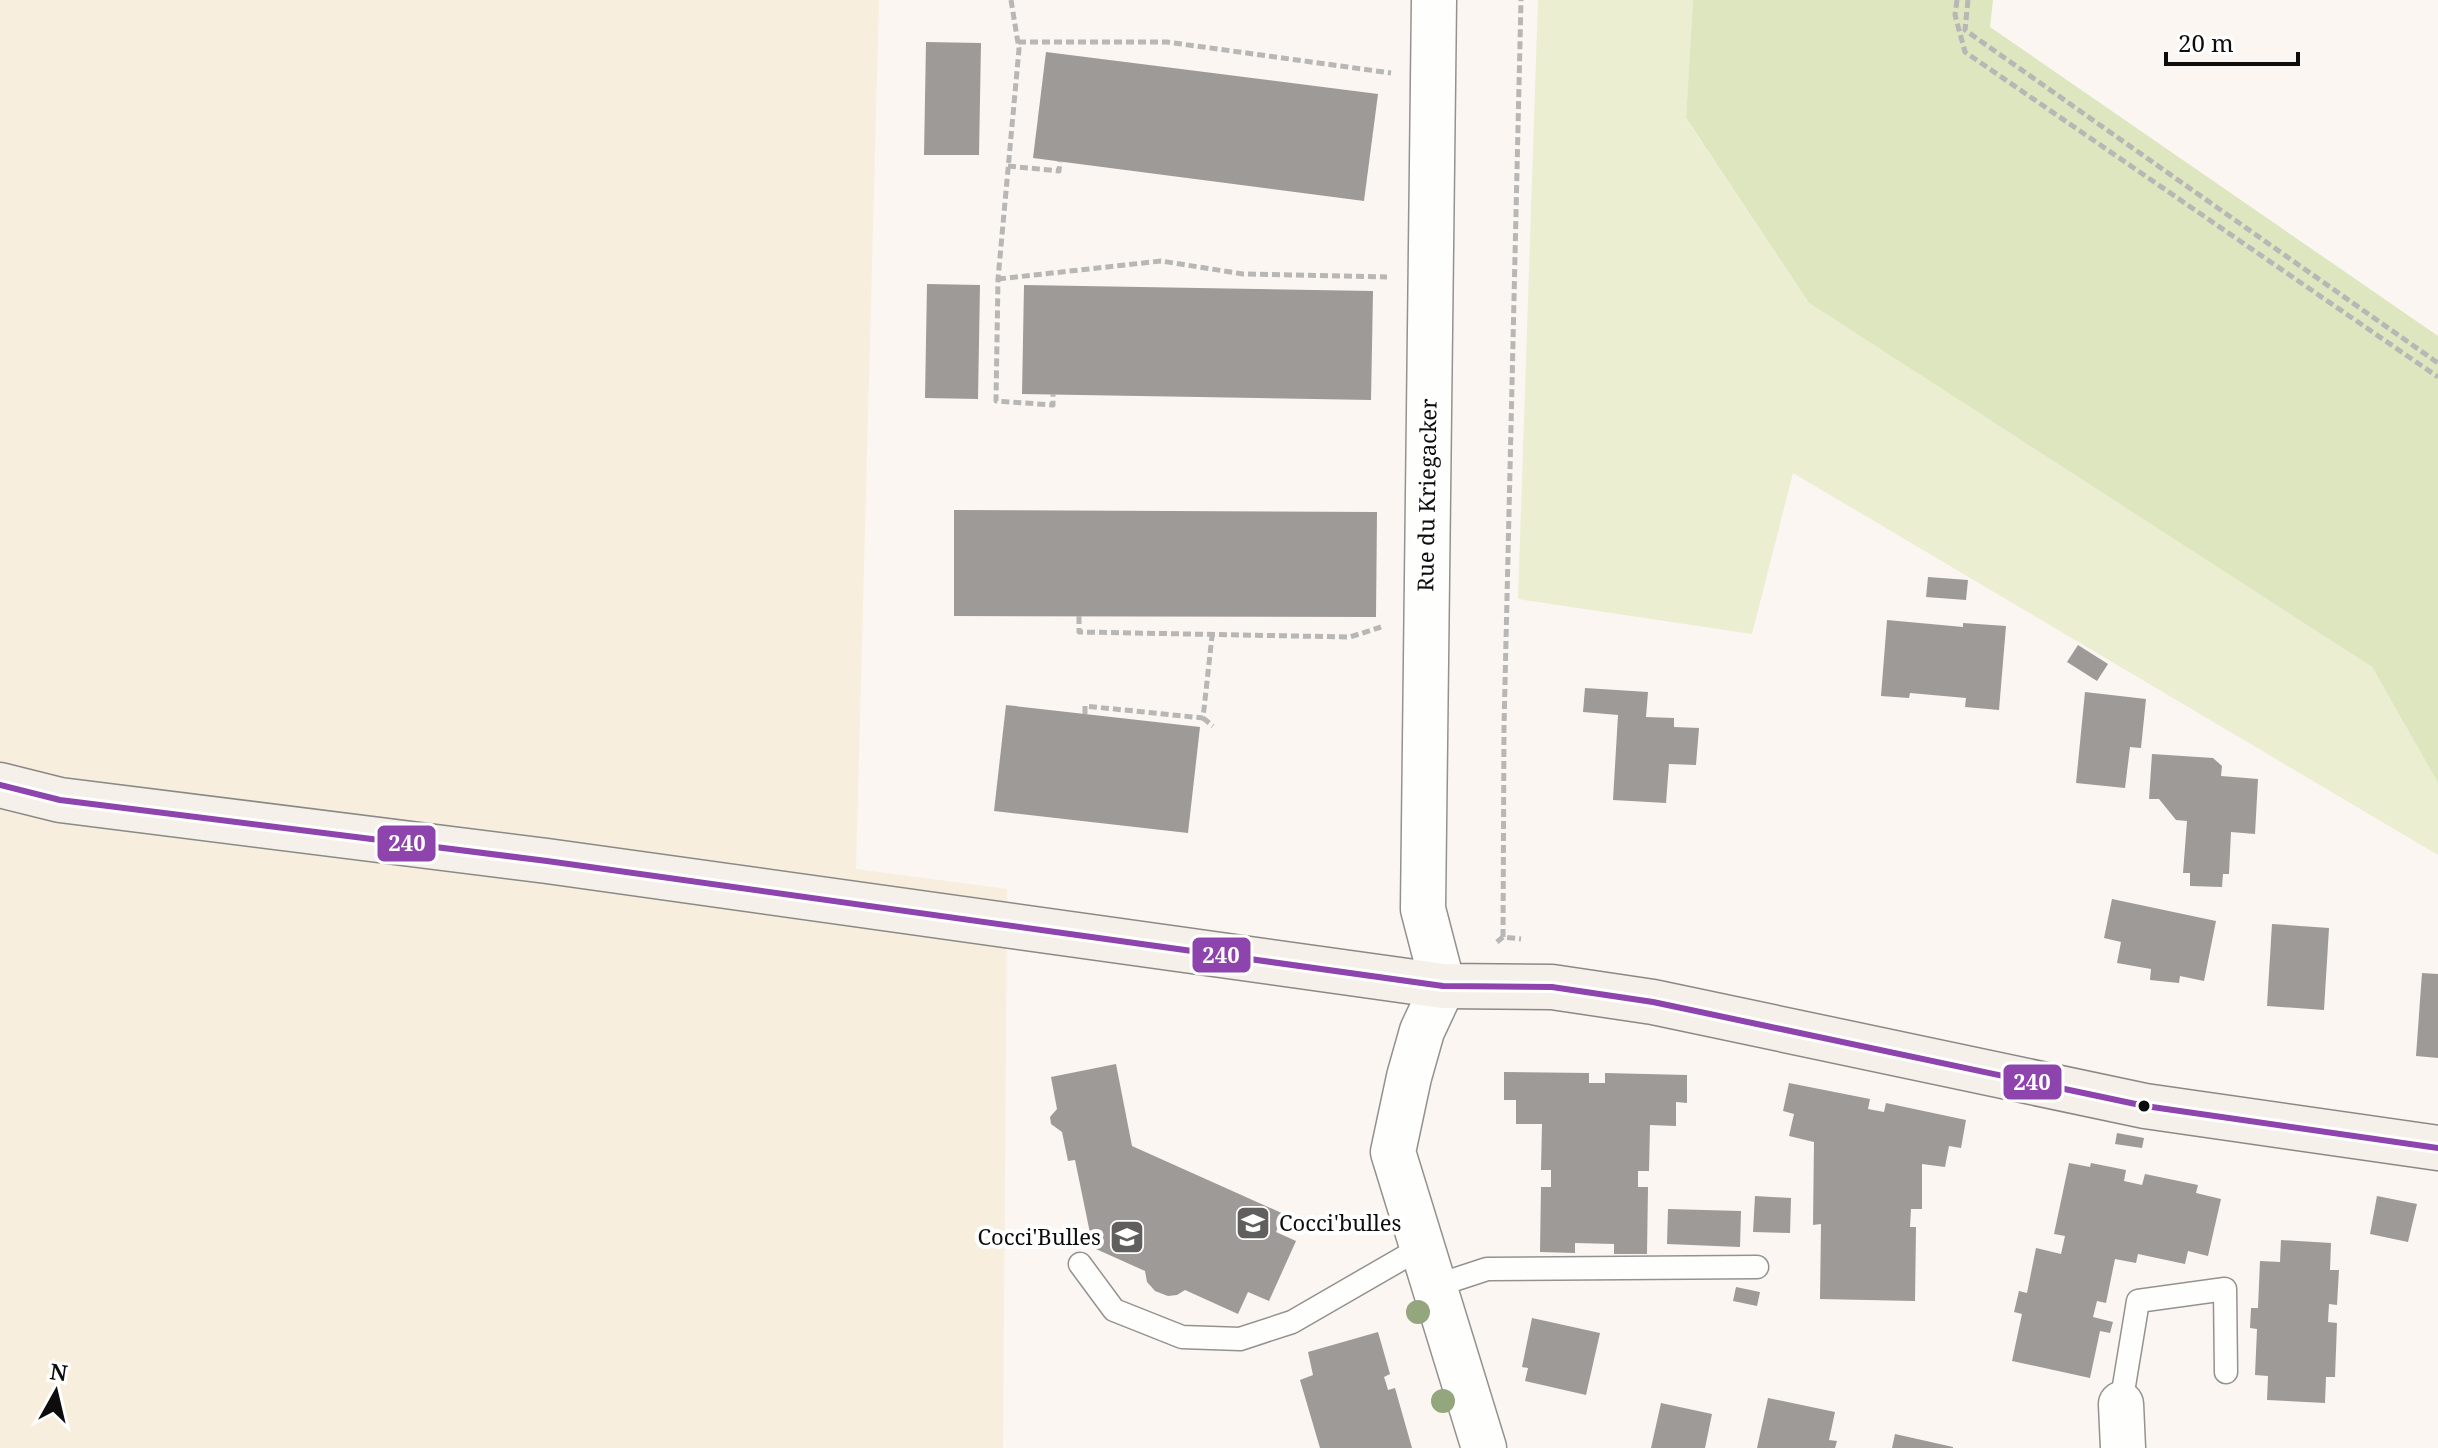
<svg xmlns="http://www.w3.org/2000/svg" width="2438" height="1448" viewBox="0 0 2438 1448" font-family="'Noto Serif',serif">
  <rect width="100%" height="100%" fill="#fbf6f1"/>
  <path fill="#f7eede" d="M0,0H879L856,869L1007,889L1003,1448H0Z"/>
  <path fill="#ebeed1" d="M1538,0H1693L1686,119L1809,303L2372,667L2438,783V855L1793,473L1752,634L1518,599Z"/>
  <path fill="#dee6c0" d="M1693,0H1993L1990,27L2438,336V783L2372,667L1809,303L1686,118Z"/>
  <g fill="#9e9a97">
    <path d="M926,42L981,43L979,155H924Z"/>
    <path d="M1046,52L1378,94L1364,201L1033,158Z"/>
    <path d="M927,284L980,285L978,399L925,398Z"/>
    <path d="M1024,285L1373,291L1371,400L1022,394Z"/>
    <path d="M954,510L1377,512L1376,617L954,616Z"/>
    <path d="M1928,577L1968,580L1966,600L1926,597Z"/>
    <path d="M1887,620L1963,627V623L2006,626L1999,710L1965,707L1966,698L1910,693L1909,698L1881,696Z"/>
    <path d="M2078,645L2108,664L2097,681L2067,662Z"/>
    <path d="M1585,688L1648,692L1646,717L1674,718V727L1699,728L1696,765L1669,764L1666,803L1613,800L1618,715L1583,712Z"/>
    <path d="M2085,692L2146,699L2141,748L2130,747L2125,788L2076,783Z"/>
    <path d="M1006,705L1200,727L1188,833L994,811Z"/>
    <path d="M2152,754L2213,758L2222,766L2221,776L2258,779L2255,834L2231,832L2229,874H2223L2222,887L2190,886V873H2183L2187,821L2176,820L2159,799H2149Z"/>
    <path d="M2112,899L2216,921L2204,981L2180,976L2179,983L2150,980L2151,969L2117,963L2121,942L2104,938Z"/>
    <path d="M2272,924L2329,928L2324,1010L2267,1006Z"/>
    <path d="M2422,973L2438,974V1058L2416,1056Z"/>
    <path d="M1116,1064L1132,1146L1284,1214L1276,1232L1296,1241L1269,1301L1248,1292L1238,1314L1185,1290L1177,1295L1168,1296L1155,1291L1147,1282L1145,1271L1087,1245L1091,1238L1075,1160L1068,1161L1062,1132L1051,1124L1050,1117L1057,1109L1051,1077Z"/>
    <path d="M1504,1072L1589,1073V1083H1605V1073L1687,1075V1103L1676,1102V1126L1650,1125L1649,1171H1638V1187H1648L1647,1254H1614V1244L1575,1243V1253L1540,1252L1541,1187H1551V1170H1541L1542,1124H1516V1100H1504Z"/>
    <path d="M1789,1083L1870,1099L1868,1109L1884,1112L1886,1103L1966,1120L1961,1148L1949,1146L1945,1167L1922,1164V1209H1911L1910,1227H1916L1915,1301L1820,1299L1821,1224L1813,1225L1814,1142L1789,1136L1794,1114L1783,1111Z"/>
    <path d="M2117,1133L2144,1138L2142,1148L2115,1144Z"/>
    <path d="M2069,1163L2090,1167L2091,1163L2126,1170L2124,1181L2142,1185L2145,1174L2198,1185L2196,1193L2221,1199L2208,1256L2188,1251L2185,1264L2138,1254L2136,1263L2115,1259L2106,1303L2097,1301L2093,1317L2113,1322L2110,1333L2100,1331L2090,1378L2012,1361L2022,1314L2014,1312L2019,1291L2027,1293L2036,1248L2061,1254L2065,1236L2054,1234Z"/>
    <path d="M1755,1196L1791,1198L1790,1233L1753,1232Z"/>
    <path d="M2377,1196L2417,1204L2408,1242L2370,1234Z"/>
    <path d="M1668,1209L1741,1211L1740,1247L1667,1244Z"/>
    <path d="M2281,1240L2331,1243L2330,1270H2339L2337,1305L2329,1304L2328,1322L2337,1323L2335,1377H2326L2325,1403L2267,1400L2268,1376L2255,1375L2257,1329L2250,1328L2251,1308H2258L2260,1261L2280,1262Z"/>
    <path d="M1736,1287L1760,1292L1757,1306L1733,1301Z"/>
    <path d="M1532,1318L1600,1333L1586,1395L1525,1381L1528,1368L1522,1367Z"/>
    <path d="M1378,1332L1390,1374L1384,1377L1386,1383L1388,1390L1395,1388L1412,1448H1320L1300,1380L1313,1375L1308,1352Z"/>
    <path d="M1768,1398L1835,1412L1829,1440L1837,1441L1835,1448H1757Z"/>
    <path d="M1661,1403L1712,1414L1705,1448H1651Z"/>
    <path d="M1895,1434L1953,1447V1448H1892Z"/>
  </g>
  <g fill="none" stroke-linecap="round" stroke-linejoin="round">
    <g stroke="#949290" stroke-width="25">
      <g id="lane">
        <path d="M1080,1264L1114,1310L1182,1337L1240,1339L1292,1322L1422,1247"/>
        <path d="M1435,1286L1487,1269L1757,1267"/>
        <path d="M2121,1404L2138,1301L2225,1289L2226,1372"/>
      </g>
    </g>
    <g stroke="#949290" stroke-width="47">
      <g id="street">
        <path d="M1434,0L1423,909L1443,986L1422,1031L1409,1077L1393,1152L1484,1448"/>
        <path d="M2121,1404L2123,1448"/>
      </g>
    </g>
    <g stroke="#8b8986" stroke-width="47">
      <path id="secondary" d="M0,785L60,800L547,861L1443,986L1552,987L1653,1002L2145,1106L2438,1148"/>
    </g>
    <g stroke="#b8b7b6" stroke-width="5" stroke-dasharray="8 4" stroke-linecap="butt">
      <path d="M1011,0L1019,49L998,279L996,401L1053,405V394"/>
      <path d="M1957,0L1955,15L1965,52L2438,377"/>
      <path d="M1968,0L1965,30L2438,363"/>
      <path d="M1018,42H1167L1391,73"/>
      <path d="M1008,166L1059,171L1060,161"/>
      <path d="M998,279L1161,261L1243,274L1387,277"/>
      <path d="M1079,616V632L1350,637L1381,627"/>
      <path d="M1085,714V706L1203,718L1212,636"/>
      <path d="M1203,718L1213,726"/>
      <path d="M1503,937L1504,726L1521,0"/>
      <path d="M1497,942L1503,937L1521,939"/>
    </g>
    <use href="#lane" stroke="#fefefd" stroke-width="22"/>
    <use href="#street" stroke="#fefefd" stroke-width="44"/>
    <use href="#secondary" stroke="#f5f0e9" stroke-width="44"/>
    <g stroke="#fff" stroke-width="12">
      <path id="bus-1" d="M0,785L60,800L547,861L1443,986L1552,987L1653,1002L2145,1106L2438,1148"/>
    </g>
    <use href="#bus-1" stroke="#8e44ad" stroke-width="6"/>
  </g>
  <g fill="#94a67d">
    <circle cx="1418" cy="1312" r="12"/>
    <circle cx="1443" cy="1401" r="12"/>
  </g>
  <defs>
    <g id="school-square" transform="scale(1.8)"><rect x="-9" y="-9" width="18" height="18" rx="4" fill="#605f5d" stroke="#fff"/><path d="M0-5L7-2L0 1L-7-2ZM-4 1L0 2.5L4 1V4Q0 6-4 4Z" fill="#fff"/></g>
  </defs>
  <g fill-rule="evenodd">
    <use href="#school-square" x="1253" y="1223"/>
    <use href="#school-square" x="1127" y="1237"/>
  </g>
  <circle fill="#0d0d0d" stroke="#fff" stroke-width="3" cx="2144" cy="1106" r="7"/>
  <g text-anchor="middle" stroke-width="8" stroke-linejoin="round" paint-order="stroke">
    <g font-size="22" fill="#0d0d0d" stroke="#fff">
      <text transform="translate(1427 495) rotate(-89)" y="8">Rue du Kriegacker</text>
    </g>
    <g font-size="22" fill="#0d0d0d" stroke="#fff" text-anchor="start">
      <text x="1279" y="1231">Cocci'bulles</text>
      <text x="1101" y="1245" text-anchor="end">Cocci'Bulles</text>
    </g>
  </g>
  <g stroke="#fff" stroke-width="3">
    <rect x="376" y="824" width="61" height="39" rx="8" fill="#8e44ad"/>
    <rect x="1191" y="936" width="61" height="38" rx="8" fill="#8e44ad"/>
    <rect x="2002" y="1063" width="61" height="38" rx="8" fill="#8e44ad"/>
  </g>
  <g font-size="22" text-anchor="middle" font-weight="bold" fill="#fff">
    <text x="407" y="851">240</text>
    <text x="1221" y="963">240</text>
    <text x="2032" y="1090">240</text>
  </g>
  <g transform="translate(56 1392) rotate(8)" stroke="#ffffff" stroke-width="6" paint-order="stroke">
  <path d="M0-6L14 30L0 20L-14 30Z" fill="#0d0d0d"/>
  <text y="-12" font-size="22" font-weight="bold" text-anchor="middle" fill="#0d0d0d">N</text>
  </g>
  <path d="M2166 52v12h132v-12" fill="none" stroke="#0d0d0d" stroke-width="4"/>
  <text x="2178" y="52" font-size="24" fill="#0d0d0d" stroke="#ffffff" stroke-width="6" paint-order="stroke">20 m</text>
</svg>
